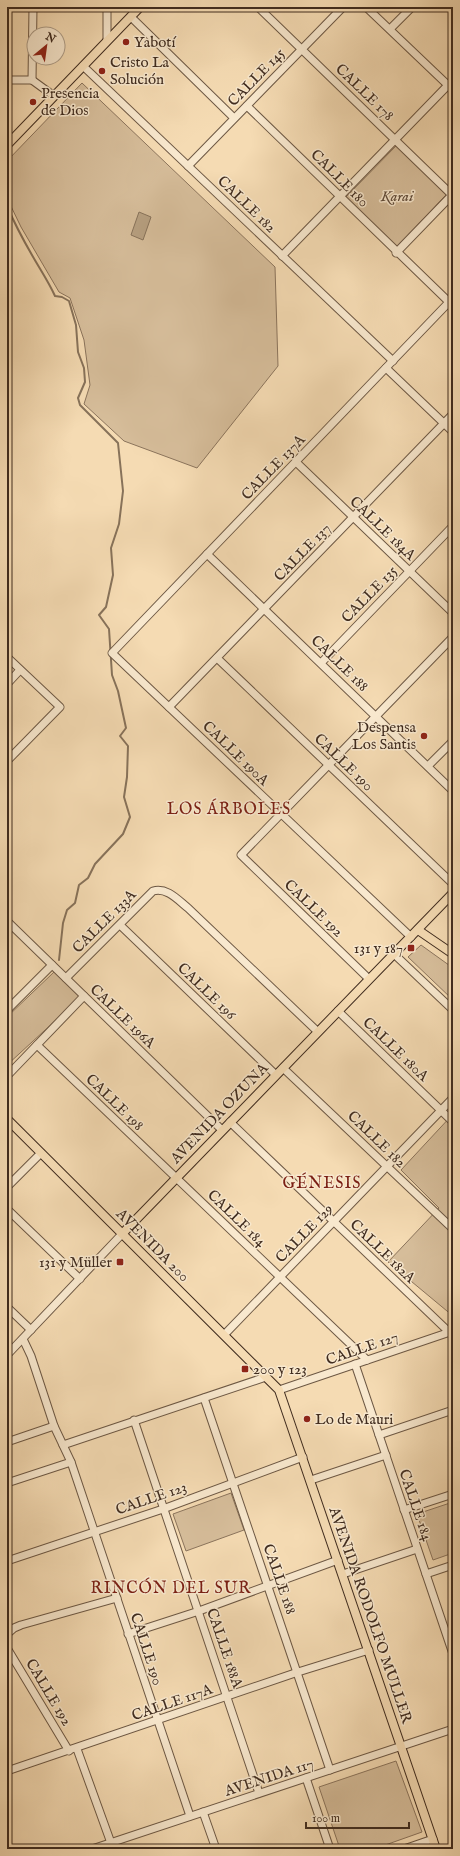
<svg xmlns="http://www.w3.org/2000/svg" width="460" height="1856" viewBox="0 0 460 1856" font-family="'IM FELL English',serif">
  <rect width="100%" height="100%" fill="#f5dbb3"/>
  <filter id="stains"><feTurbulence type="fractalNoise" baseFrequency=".005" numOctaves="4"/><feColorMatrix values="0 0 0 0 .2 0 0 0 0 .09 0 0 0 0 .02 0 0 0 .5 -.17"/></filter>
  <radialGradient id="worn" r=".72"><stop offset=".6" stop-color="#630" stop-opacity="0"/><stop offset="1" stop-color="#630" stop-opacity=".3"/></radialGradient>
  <g fill="#d6bd9a" stroke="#8b745c">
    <path d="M82,83L275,267L278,366L197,468L124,441L84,404L90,385L84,340L70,298L59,292L21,227L7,198V161Z"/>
    <path d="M396,146L447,194L397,247L346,197Z"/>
    <path d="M421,945L453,968V1000L408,957Z"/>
    <path d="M54,972L81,997L7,1065V1017Z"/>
    <path d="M453,1114V1316L388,1262L439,1208L401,1170Z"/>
    <path d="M231,1493L244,1530L186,1551L173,1514Z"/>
    <path d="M453,1502V1553L433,1560L417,1514Z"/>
    <path d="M396,1761L422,1832L374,1849H340L319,1787Z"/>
  </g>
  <path fill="#b7a081" stroke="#87725a" d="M139,212L151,217L143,240L131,235Z"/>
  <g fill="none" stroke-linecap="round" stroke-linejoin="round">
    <path stroke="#87725a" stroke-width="2" d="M7,206C16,227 27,247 39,267C45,277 50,285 55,296L62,297L69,301L76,325L78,352L84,368L85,382L78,398L80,405L118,443L123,491L119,524L111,548L113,575L106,607L99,615L109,629L112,675L118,691L126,728L120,736L128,746L127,777L124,797L130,817L123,834L95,864L88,878L79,885L75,903L67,910L63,923L59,960"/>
    <g stroke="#6d5844" stroke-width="9">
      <g id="minor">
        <path d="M107,7V41"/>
        <path d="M258,7L453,196"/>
        <path d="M366,7L453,90"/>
        <path d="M131,17L234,118"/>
        <path d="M390,29L412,7"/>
        <path d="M83,66L393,361"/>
        <path d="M7,80H32L54,96"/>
        <path d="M32,80L33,7"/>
        <path d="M247,106L449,302"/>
        <path d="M188,166L343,7"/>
        <path d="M396,253L452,195"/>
        <path d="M282,256L453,80"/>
        <path d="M386,368L453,432"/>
        <path d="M296,462L453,613"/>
        <path d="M207,554L453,791"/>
        <path d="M7,657L60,707L7,761"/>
        <path d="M217,658L453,884"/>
        <path d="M321,663L453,526"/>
        <path d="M7,684L20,670"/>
        <path d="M169,707L453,414"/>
        <path d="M428,766L453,741"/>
        <path d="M7,921L222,1130"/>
        <path d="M120,925L276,1075"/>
        <path d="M411,937L112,653L453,298"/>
        <path d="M394,954L453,1010"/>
        <path d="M66,978L153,891C167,887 178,900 188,908L318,1032"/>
        <path d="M369,979L241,855L453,637"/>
        <path d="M7,1010L52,965"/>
        <path d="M338,1011L453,1122"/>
        <path d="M37,1045L367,1360"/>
        <path d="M283,1068L453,1229"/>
        <path d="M7,1076L84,996"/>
        <path d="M230,1122L449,1332"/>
        <path d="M7,1187L41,1153"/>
        <path d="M7,1209L80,1279"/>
        <path d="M7,1307L31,1330"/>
        <path d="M224,1335L453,1098"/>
        <path d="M23,1339L31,1356L54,1426L71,1462L190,1816"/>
        <path d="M7,1355L122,1234"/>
        <path d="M355,1364L453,1654"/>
        <path d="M279,1390L453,1331"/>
        <path d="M204,1398L330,1770"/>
        <path d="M134,1420L259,1793"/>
        <path d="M379,1435L453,1410"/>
        <path d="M7,1442L54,1426"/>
        <path d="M63,1445L266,1377"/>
        <path d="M311,1480L386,1455"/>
        <path d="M7,1483L71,1462"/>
        <path d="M404,1510L453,1494"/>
        <path d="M7,1561L163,1509L303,1457"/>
        <path d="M343,1574L417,1549"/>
        <path d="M426,1574L453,1565"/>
        <path d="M7,1634L14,1628L21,1625L117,1598"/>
        <path d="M128,1634L199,1611L338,1560"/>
        <path d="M7,1648L69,1751"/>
        <path d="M77,1749L111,1843"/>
        <path d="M7,1771L298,1672L369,1650"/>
        <path d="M306,1778L330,1849"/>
        <path d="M203,1812L216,1849"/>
        <path d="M92,1849L453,1729"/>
        <path d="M404,1849L433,1839"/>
      </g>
    </g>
    <g stroke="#402c1f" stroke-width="10">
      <g id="major">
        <path d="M7,145L140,7"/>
        <path d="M418,930L453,954"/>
        <path d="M7,1119L279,1390L436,1849"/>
        <path d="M122,1234L453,893"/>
      </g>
    </g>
    <use href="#minor" stroke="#f8e8ce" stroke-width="7"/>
    <use href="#major" stroke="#f5dbb3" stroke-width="8"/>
  </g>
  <g fill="#8f2418" stroke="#f8e8ce" stroke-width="1.5">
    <circle cx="126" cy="42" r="4"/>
    <circle cx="102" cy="71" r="4"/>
    <circle cx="33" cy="102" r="4"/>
    <circle cx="424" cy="736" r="4"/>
    <rect x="407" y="944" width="8" height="8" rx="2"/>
    <rect x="116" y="1258" width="8" height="8" rx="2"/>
    <rect x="241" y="1365" width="8" height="8" rx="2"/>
    <circle cx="307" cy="1419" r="4"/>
  </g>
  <g text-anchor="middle" stroke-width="3" stroke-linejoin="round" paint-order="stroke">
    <g font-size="15" fill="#402c1f" stroke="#f8e8ce" text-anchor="start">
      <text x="134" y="47">Yabotí</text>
      <text x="110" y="67">Cristo La<tspan x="110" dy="17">Solución</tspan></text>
      <text x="41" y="98">Presencia<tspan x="41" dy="17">de Dios</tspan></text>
      <text x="416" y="732" text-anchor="end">Despensa<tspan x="416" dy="17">Los Santis</tspan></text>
      <text x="403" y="953" text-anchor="end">131 y 187</text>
      <text x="112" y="1267" text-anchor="end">131 y Müller</text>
      <text x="253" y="1374">200 y 123</text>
      <text x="315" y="1424">Lo de Mauri</text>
    </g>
    <g font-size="15" fill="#402c1f" stroke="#f8e8ce">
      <text transform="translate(256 77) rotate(-46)" y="5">CALLE 145</text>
      <text transform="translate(365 92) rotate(44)" y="5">CALLE 178</text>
      <text transform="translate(340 178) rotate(45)" y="5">CALLE 180</text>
      <text transform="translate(247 204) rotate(44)" y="5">CALLE 182</text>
      <text transform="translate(273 467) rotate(-46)" y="5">CALLE 137A</text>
      <text transform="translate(383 528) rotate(44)" y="5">CALLE 184A</text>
      <text transform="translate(302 552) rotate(-46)" y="5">CALLE 137</text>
      <text transform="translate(369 594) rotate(-46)" y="5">CALLE 135</text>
      <text transform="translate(340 663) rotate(44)" y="5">CALLE 188</text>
      <text transform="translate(236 753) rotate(44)" y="5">CALLE 190A</text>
      <text transform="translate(344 762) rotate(44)" y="5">CALLE 190</text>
      <text transform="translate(314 908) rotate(44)" y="5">CALLE 192</text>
      <text transform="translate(104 921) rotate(-45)" y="5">CALLE 133A</text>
      <text transform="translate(207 991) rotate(44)" y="5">CALLE 196</text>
      <text transform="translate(123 1016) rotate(44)" y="5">CALLE 196A</text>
      <text transform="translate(396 1049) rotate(44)" y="5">CALLE 180A</text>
      <text transform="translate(115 1102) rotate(44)" y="5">CALLE 198</text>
      <text transform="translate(219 1113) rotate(-46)" y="5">AVENIDA OZUNA</text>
      <text transform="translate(377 1139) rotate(44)" y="5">CALLE 182</text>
      <text transform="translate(237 1218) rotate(44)" y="5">CALLE 184</text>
      <text transform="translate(304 1233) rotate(-46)" y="5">CALLE 129</text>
      <text transform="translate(153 1245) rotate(45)" y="5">AVENIDA 200</text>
      <text transform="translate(383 1251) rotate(44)" y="5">CALLE 182A</text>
      <text transform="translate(362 1348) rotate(-19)" y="5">CALLE 127</text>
      <text transform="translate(151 1498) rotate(-19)" y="5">CALLE 123</text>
      <text transform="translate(416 1505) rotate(71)" y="5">CALLE 184</text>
      <text transform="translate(280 1579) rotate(71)" y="5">CALLE 188</text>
      <text transform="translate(371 1615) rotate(71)" y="5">AVENIDA RODOLFO MULLER</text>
      <text transform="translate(225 1648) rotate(71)" y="5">CALLE 188A</text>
      <text transform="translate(147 1649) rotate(72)" y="5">CALLE 190</text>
      <text transform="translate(49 1692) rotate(59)" y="5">CALLE 192</text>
      <text transform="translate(172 1702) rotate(-19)" y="5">CALLE 117A</text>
      <text transform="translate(269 1777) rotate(-18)" y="5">AVENIDA 117</text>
    </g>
    <g font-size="15" font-style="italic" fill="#5e4938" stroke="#f8e8ce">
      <text x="397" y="201">Karai</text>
    </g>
    <g font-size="16" letter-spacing="1" fill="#7a1f14" stroke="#f8e8ce">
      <text x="229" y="814">LOS ÁRBOLES</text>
      <text x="322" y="1188">GÉNESIS</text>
      <text x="171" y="1593">RINCÓN DEL SUR</text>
    </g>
  </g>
  <rect width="460" height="1856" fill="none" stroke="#f5dbb3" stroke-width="24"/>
  <rect x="8" y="8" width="444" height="1840" fill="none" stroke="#402c1f" stroke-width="2"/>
  <rect x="12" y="12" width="436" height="1832" fill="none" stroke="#402c1f"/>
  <g transform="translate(46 46) rotate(29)"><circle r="19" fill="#f8e8ce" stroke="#ae9d88"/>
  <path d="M0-3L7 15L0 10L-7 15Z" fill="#8f2418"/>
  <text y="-6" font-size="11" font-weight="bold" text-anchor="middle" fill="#402c1f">N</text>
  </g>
  <path d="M306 1822v6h103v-6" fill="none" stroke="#402c1f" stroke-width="2"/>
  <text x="312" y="1822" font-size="12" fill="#402c1f" stroke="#f8e8ce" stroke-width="3" paint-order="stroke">100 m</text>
  <rect width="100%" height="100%" filter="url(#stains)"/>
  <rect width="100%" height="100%" fill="url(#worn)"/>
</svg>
